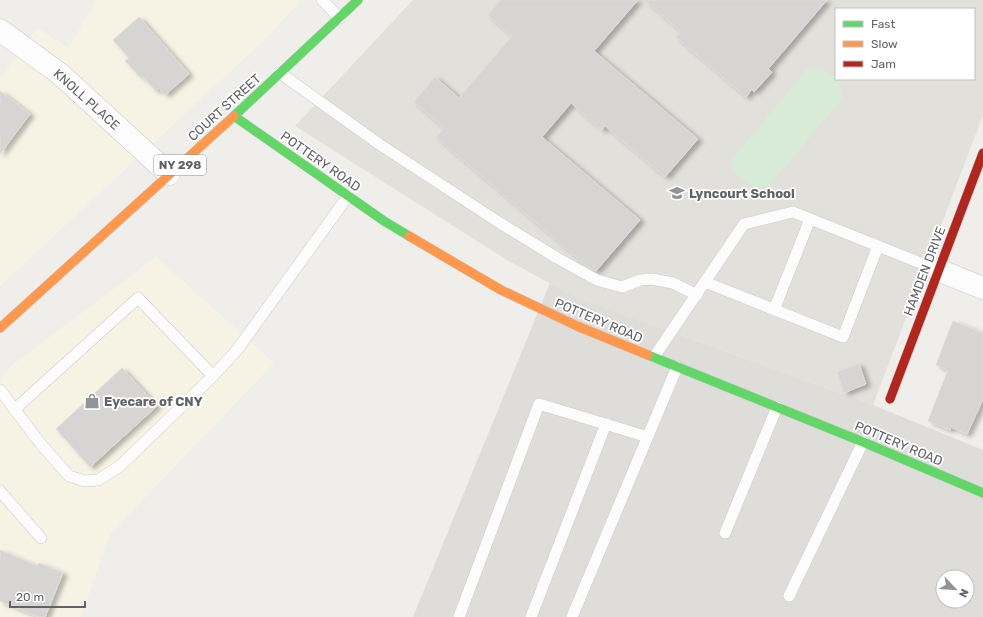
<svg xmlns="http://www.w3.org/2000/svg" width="983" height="617" viewBox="0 0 983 617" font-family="Rubik,sans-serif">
  <defs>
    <filter id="shadow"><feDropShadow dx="4.5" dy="2.5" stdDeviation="2" flood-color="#0004"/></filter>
  </defs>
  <rect width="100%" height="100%" fill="#efeeea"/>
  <g fill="#f7f3e4">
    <path d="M97,0H301L265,39L0,286V78L38,28L68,48Z"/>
    <path d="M156,257L274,363L110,534L81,617H0V380L11,366Z"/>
  </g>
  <path fill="#dfddda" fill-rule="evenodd" d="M550,283L578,298L873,405L983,450V617H413ZM943,577H967V601H943Z"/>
  <path fill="#e2e0da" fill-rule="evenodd" d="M413,0H983V115L873,405L577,298L507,260L295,126ZM836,9H974V79H836Z"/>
  <path fill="#d8ebd6" d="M812,68C824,67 831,75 840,81L842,95L841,100L770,185C766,187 762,188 757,187C750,187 732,173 731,165C731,163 732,161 732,159L806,70Z"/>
  <g fill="#d6d5d3" stroke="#deddd9" filter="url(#shadow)">
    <path d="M501,0H638L594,51L698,139L665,177L605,126L602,130L571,103L542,137L640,220L596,271L588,267L436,137L444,128L414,102L435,77L459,98L512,36L488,15Z"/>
    <path d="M645,0H827L768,69L772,72L754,92L752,89L746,97L676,37L681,32Z"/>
    <path d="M139,17L189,74L165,95L158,88L156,91L143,77L141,78L125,61L129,58L113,40Z"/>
    <path d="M0,91L30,114L0,154Z"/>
    <path d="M953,321L983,333V399L967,434L951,427L950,430L928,421L948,370L936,365Z"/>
    <path d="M859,364L866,384L844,393L837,372Z"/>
    <path d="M122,368L157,406L90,467L56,429Z"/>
    <path d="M0,550L37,566L39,563L63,573L45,617H39L0,601Z"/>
  </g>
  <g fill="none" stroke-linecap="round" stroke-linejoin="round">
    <g stroke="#cbcccc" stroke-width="12">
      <g id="lane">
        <path d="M322,0L340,18"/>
        <path d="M280,73L379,144L500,223L557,258L597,280L622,287L640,280L652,279L673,283L697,295"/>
        <path d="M705,282L843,337L878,246"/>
        <path d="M774,310L810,219"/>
        <path d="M654,357L744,224L793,212L938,270"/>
        <path d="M0,390L40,443L69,476L85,481L98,480L120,466L213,376L237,350L348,196"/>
        <path d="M15,409L138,298L213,376"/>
        <path d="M0,491L41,538"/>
        <path d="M725,533L777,407"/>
        <path d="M789,596L863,442"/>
        <path d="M459,617L539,404L648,437"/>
        <path d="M531,617L606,424"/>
        <path d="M572,617L677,367"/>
      </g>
    </g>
    <g stroke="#cbcccc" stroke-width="23">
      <g id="street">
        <path d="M0,30L60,74L169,174"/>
        <path d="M938,270L983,288"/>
      </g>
    </g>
    <g stroke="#cacacb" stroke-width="10">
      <g id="fast">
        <path d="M234,116L384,221L409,236"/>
        <path d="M234,116L358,0"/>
        <path d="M648,355L863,442L983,493"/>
      </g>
    </g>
    <g stroke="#cacacb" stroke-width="10">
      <g id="slow">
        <path d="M409,236L501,290L577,326L648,355"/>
        <path d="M0,328L234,116"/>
      </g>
    </g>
    <g stroke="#cacacb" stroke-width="10">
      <path id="jam" d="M890,399L983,153"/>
    </g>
    <use href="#lane" stroke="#fdfcfc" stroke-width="11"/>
    <use href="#street" stroke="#fdfcfc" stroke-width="22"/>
    <use href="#fast" stroke="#63d668" stroke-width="9"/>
    <use href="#slow" stroke="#ff974d" stroke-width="9"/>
    <use href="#jam" stroke="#b3261e" stroke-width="9"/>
  </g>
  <defs>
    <g id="school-bare" transform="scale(1.2)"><path d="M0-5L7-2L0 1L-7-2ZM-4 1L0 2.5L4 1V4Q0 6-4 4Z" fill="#919496" stroke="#fff" stroke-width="2.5" paint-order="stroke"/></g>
    <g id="shop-bare" transform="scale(1.2)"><path d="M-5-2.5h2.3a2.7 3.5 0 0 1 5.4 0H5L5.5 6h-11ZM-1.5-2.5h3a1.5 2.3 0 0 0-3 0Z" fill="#919496" stroke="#fff" stroke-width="2.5" paint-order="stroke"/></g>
  </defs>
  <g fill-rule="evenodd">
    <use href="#school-bare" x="677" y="193"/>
    <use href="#shop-bare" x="92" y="401"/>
  </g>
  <g text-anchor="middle" stroke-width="3.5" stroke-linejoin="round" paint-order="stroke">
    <rect fill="#fff" stroke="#8f9295" stroke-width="1" x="154" y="155" width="52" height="20" rx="3"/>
    <g font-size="12" font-weight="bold" fill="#5f6368">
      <text x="180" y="169">NY 298</text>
    </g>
    <g font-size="13" fill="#5f6368" stroke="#fff">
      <text transform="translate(87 99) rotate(42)" y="5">KNOLL PLACE</text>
      <text transform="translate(224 107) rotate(-42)" y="5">COURT STREET</text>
      <text transform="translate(321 161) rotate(35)" y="5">POTTERY ROAD</text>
      <text transform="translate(924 271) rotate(-69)" y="5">HAMDEN DRIVE</text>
      <text transform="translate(599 320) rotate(23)" y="5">POTTERY ROAD</text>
      <text transform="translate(899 443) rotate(23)" y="5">POTTERY ROAD</text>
    </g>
    <g font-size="13" font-weight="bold" fill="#5f6368" stroke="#fff" text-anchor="start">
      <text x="689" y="198">Lyncourt School</text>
      <text x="104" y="406">Eyecare of CNY</text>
    </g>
  </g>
  <rect x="835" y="8" width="140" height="72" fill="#ffffff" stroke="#bfc1c3"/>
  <rect x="843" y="21" width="20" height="6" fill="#63d668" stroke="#bfc1c3"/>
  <text x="871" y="28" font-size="12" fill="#5f6368">Fast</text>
  <rect x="843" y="41" width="20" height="6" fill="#ff974d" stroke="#bfc1c3"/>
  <text x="871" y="48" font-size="12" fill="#5f6368">Slow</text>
  <rect x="843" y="61" width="20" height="6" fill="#b3261e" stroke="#bfc1c3"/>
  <text x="871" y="68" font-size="12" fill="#5f6368">Jam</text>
  <g transform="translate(955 589) rotate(115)"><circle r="19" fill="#ffffff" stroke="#bfc1c3"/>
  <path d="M0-3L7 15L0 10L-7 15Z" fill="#919496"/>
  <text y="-6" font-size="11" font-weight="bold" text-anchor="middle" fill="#5f6368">N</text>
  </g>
  <path d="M10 601v6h75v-6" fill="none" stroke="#5f6368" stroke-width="2"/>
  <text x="16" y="601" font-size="12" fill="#5f6368" stroke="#ffffff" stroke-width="3" paint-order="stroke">20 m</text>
</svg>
